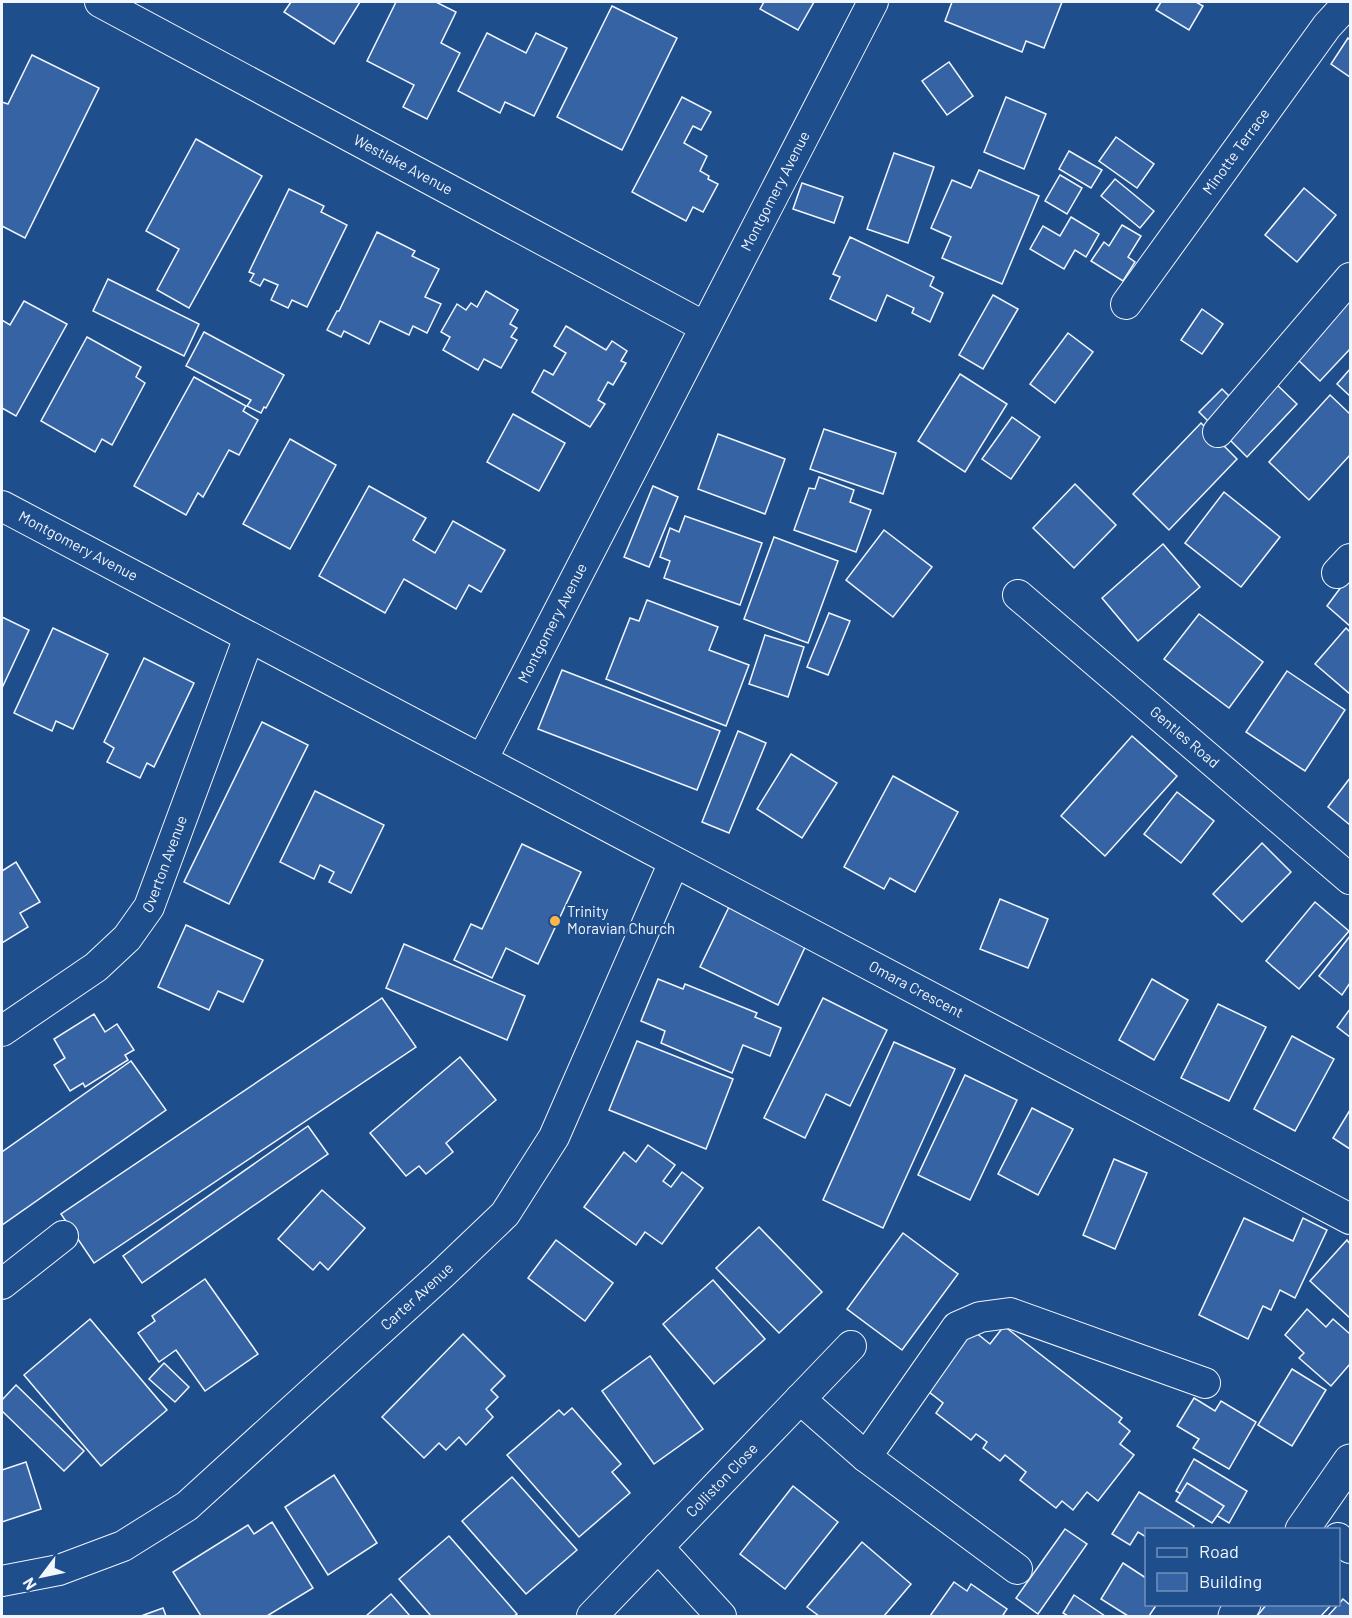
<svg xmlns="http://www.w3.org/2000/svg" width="1352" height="1618" viewBox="0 0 1352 1618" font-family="Barlow,sans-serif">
  <rect width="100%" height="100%" fill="#1f4e8c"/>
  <g fill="#3563a3" stroke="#f2f6ff" stroke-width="1.5">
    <path d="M291,2H360L334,44L284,12Z"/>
    <path d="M396,2H436L456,12L441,43L460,53L427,119L403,107L414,85L367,61Z"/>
    <path d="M764,2H814L798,30L760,9Z"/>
    <path d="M952,2H1062L1044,48L1026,41L1022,52L945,21Z"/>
    <path d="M1161,2H1196L1203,6L1189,30L1156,10Z"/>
    <path d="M612,6L677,38L622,150L557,117Z"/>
    <path d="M487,33L526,53L536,33L567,48L534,116L505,102L500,113L458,91Z"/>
    <path d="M1348,38L1350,40V77L1331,64Z"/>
    <path d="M32,55L99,88L25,238L2,226V102L8,104Z"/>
    <path d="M949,62L973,96L947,115L922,81Z"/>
    <path d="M682,97L711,112L701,130L693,126L684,143L707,156L700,171L709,176L708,179L718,184L703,212L693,207L686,221L632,192Z"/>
    <path d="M1006,97L1046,114L1024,169L984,152Z"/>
    <path d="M1116,137L1154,164L1137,188L1099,161Z"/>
    <path d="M196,139L262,176L189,308L157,290L179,249L146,231Z"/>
    <path d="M1069,151L1102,170L1091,188L1059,169Z"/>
    <path d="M894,153L934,167L908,243L867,229Z"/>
    <path d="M979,170L1039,196L1002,284L942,258L951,237L931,228L952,180L971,188Z"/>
    <path d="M1060,175L1082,188L1067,214L1045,201Z"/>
    <path d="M1115,179L1154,211L1140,228L1101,196Z"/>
    <path d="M802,183L843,197L834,223L793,209Z"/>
    <path d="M1304,188L1336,215L1297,262L1265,235Z"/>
    <path d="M289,189L324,206L321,212L347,225L307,307L292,300L288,308L271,300L278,285L264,279L260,286L250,281L254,274L249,272Z"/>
    <path d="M1071,217L1099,234L1086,257L1075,250L1064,269L1030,249L1043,226L1060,236Z"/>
    <path d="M1122,225L1141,236L1128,257L1135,262L1123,281L1091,261L1104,242L1109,246Z"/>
    <path d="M377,232L415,251L412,256L439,269L425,297L441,304L427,333L413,326L409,335L380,321L369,344L344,331L341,337L327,330L337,311H339Z"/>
    <path d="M850,237L934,277L930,286L943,293L930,322L912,313L914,308L887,295L876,321L830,299L840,277L833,274Z"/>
    <path d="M108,279L199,324L184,356L93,311Z"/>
    <path d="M486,291L518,310L510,324L517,328L511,337L517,340L501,368L484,359L478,370L443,350L450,337L441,332L457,304L466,310L471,303L477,307Z"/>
    <path d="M993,295L1018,309L983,369L959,355Z"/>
    <path d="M1350,298V349L1320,381L1295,357Z"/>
    <path d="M24,301L67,324L16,416L2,408V320L10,325Z"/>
    <path d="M1202,309L1223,324L1202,354L1181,340Z"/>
    <path d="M566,326L606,350L612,341L627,351L621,361L626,363L613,385L608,382L598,400L605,404L590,427L532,392L544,370L553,375L566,353L554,346Z"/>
    <path d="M204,332L284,375L266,408L264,407L261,413L247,406L251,400L186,366Z"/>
    <path d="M1068,333L1093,352L1055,403L1030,384Z"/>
    <path d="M87,337L141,367L136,377L145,383L112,445L102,439L95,452L41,421Z"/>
    <path d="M1350,369V396L1337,384Z"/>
    <path d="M960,374L1007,404L965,472L918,441Z"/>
    <path d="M194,377L246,406L243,411L258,420L239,455L229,450L203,497L198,493L186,515L134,486Z"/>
    <path d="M1275,383L1297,404L1247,457L1226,436Z"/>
    <path d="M1222,389L1237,404L1214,427L1199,412Z"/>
    <path d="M1330,395L1350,414V455L1309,500L1269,462Z"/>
    <path d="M513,414L565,443L539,491L487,462Z"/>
    <path d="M1012,417L1040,437L1011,479L982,459Z"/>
    <path d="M1201,423L1237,459L1169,530L1133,494Z"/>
    <path d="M824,429L896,453L883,494L810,469Z"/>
    <path d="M718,434L785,459L765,514L698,489Z"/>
    <path d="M290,439L336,465L290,549L243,524Z"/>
    <path d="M819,477L854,490L850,502L871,510L856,552L794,530L809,488L815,489Z"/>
    <path d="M1075,484L1116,525L1074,568L1033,528Z"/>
    <path d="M369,486L426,518L413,540L435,553L453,521L505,550L481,592L469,585L456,609L404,579L385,613L319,576Z"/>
    <path d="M653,486L678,497L649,567L624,557Z"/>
    <path d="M1224,492L1280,537L1241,587L1185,543Z"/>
    <path d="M685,516L762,543L740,605L664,578L670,561L660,557L670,528L679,532Z"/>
    <path d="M884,530L932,567L893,617L846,580Z"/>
    <path d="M774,537L838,561L808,643L744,619Z"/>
    <path d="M1163,544L1200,587L1138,641L1102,598Z"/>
    <path d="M1350,575V626L1327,606Z"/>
    <path d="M647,600L718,627L709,650L749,665L726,726L606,679L630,618L639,621Z"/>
    <path d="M829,613L850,621L828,675L807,667Z"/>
    <path d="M1199,614L1263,662L1229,708L1164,659Z"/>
    <path d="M2,617L29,630L2,688Z"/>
    <path d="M53,628L108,654L73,729L56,721L52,731L14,713Z"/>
    <path d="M1346,628L1350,632V694L1315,664Z"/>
    <path d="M765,635L804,647L788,697L749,684Z"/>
    <path d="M144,658L194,683L154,767L147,763L140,778L107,762L114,748L104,742Z"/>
    <path d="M562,670L720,731L697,790L538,729Z"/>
    <path d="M1287,671L1345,710L1305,771L1246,732Z"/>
    <path d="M262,722L308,745L229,904L184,882Z"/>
    <path d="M738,731L766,743L729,833L702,822Z"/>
    <path d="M1132,736L1177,776L1105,856L1061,816Z"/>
    <path d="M791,754L837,783L802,838L757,809Z"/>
    <path d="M893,776L958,812L915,892L890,878L884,889L844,867Z"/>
    <path d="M1350,778V825L1328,807Z"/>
    <path d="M315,791L384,825L351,893L329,882L334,872L320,865L314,879L280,862Z"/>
    <path d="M1177,792L1214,821L1181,863L1144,834Z"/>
    <path d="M1262,843L1291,872L1242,922L1213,894Z"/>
    <path d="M522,844L581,872L538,964L506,948L492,978L454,960L471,924L482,929Z"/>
    <path d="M16,862L40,902L20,913L28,927L2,943V871Z"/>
    <path d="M1000,899L1048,919L1028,968L980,949Z"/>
    <path d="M1315,902L1349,931L1299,989L1266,961Z"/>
    <path d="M730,905L807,943L778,1005L700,967Z"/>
    <path d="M186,925L263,960L243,1002L218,991L209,1010L158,987Z"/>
    <path d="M1350,936V983L1342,995L1319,976Z"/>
    <path d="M404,944L525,996L507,1040L386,988Z"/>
    <path d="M658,979L683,989L685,984L757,1013L755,1017L781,1028L770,1056L743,1045L732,1073L661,1043L665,1031L641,1021Z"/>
    <path d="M1152,979L1188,1000L1154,1060L1119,1040Z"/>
    <path d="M382,998L416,1047L94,1263L61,1214Z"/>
    <path d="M823,998L887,1030L850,1106L826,1094L805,1138L764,1118Z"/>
    <path d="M1218,1004L1266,1027L1229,1101L1181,1078Z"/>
    <path d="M1350,1009V1037L1337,1027Z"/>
    <path d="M94,1014L105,1032L117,1024L134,1050L125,1055L128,1060L85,1087L83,1083L70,1091L54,1065L65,1058L54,1039Z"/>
    <path d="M1292,1036L1334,1059L1295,1131L1254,1109Z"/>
    <path d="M637,1041L733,1079L706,1149L609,1110Z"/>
    <path d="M894,1042L955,1069L883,1228L823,1200Z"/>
    <path d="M460,1057L496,1100L446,1143L453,1152L426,1174L419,1166L406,1176L370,1133Z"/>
    <path d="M131,1061L166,1110L2,1225V1152Z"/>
    <path d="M965,1075L1017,1100L970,1200L918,1175Z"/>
    <path d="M1032,1108L1073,1129L1038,1195L998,1174Z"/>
    <path d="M1350,1110V1149L1333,1138Z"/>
    <path d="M308,1126L328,1154L142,1283L123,1256Z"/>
    <path d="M648,1145L675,1165L663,1181L671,1187L682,1172L703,1188L662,1244L645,1232L636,1245L584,1207L624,1152L636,1162Z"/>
    <path d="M1114,1159L1147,1173L1115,1249L1083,1235Z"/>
    <path d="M322,1190L365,1228L328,1270L320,1262L313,1270L278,1239Z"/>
    <path d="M1244,1218L1293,1241L1303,1218L1327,1230L1295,1298L1280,1290L1271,1310L1263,1306L1248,1339L1199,1315Z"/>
    <path d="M759,1227L822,1292L779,1333L716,1268Z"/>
    <path d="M903,1233L958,1274L902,1350L847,1309Z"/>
    <path d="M556,1240L613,1283L585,1321L528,1278Z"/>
    <path d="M1347,1240L1350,1244V1318L1310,1281Z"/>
    <path d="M205,1279L258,1354L205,1391L176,1350L159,1362L138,1333L155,1321L152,1316Z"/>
    <path d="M713,1280L765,1339L714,1384L663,1324Z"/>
    <path d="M1307,1309L1326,1327L1333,1319L1350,1334V1364L1331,1386L1299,1358L1304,1353L1285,1335Z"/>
    <path d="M90,1319L167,1410L101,1466L24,1375Z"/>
    <path d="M1004,1326L1122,1418L1119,1422L1130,1431L1120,1444L1134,1455L1098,1501L1087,1492L1073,1510L1062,1501L1056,1508L1020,1480L1026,1472L1005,1455L1000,1461L983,1448L987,1442L976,1434L971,1440L936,1413L943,1403L924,1388L970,1328L990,1344Z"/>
    <path d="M463,1334L505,1376L491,1390L498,1397L486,1409L493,1417L466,1445L459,1437L446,1450L439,1443L424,1458L382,1417Z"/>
    <path d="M650,1356L703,1429L654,1464L602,1391Z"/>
    <path d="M164,1363L189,1387L175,1402L149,1379Z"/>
    <path d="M1292,1369L1326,1390L1292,1446L1258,1425Z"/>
    <path d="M16,1385L84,1451L64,1471L2,1411V1400Z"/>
    <path d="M1194,1398L1215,1411L1221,1401L1256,1422L1229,1469L1193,1448L1199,1439L1177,1426Z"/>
    <path d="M572,1408L621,1464L612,1472L630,1493L579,1537L507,1455L559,1410L564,1415Z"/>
    <path d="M1194,1459L1247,1491L1229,1523L1176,1491Z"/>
    <path d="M26,1462L41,1509L2,1522V1470Z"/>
    <path d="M334,1475L377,1543L328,1575L285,1507Z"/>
    <path d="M512,1477L577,1550L526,1594L462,1521Z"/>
    <path d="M1187,1483L1224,1506L1212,1523L1176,1501Z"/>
    <path d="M793,1486L838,1522L785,1589L740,1554Z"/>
    <path d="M1139,1492L1194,1526L1192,1530H1146V1537L1138,1532L1130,1545L1112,1534Z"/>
    <path d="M272,1522L313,1588L267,1616H201L173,1572L248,1525L254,1534Z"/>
    <path d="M1065,1529L1087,1544L1038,1614L1016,1598Z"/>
    <path d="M449,1536L517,1614L514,1616H431L399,1579Z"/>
    <path d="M862,1542L911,1584L884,1616H819L807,1607Z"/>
    <path d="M1123,1563L1146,1578V1604H1157L1149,1616H1128L1101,1599Z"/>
    <path d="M954,1582L967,1591L971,1584L1007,1609L1003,1615L1005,1616H930Z"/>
    <path d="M391,1594L410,1616H366Z"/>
    <path d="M1074,1595L1105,1616H1068L1063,1613Z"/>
    <path d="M1343,1599L1350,1605V1616H1328Z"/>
    <path d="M1267,1604H1332L1321,1616H1257Z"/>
    <path d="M163,1608L166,1616H141Z"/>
  </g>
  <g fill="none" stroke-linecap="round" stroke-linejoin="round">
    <g stroke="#f2f6ff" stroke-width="32">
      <g id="street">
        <path id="s1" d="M100,2L705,327"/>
        <path id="s2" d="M1126,304L1327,26L1349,2"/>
        <path d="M1218,432L1350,278"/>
        <path id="s3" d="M2,506L1350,1219"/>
        <path d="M1337,573L1350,559"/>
        <path id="s4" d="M1018,595L1350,879"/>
        <path id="s5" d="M482,760L873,2"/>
        <path id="s6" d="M2,1031L96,967L127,938L149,907L249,637"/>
        <path d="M2,1284L63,1236"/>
        <path d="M800,1399L866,1457L1017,1569"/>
        <path d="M866,1457L957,1327L980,1317L1010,1313L1205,1383"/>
        <path d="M1338,1538L1350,1548"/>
        <path d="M658,1547L721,1616"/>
        <path id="s7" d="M2,1581L59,1570L123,1546L187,1506L441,1275L505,1214L554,1137L674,862"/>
        <path id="s8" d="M592,1616L851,1346"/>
      </g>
    </g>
    <g stroke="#f2f6ff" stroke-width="35">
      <g id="secondary">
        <path d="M1302,1530L1350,1461"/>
        <path d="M1235,1616L1244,1604"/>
      </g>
    </g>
    <use href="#street" stroke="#1f4e8c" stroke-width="30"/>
    <use href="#secondary" stroke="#1f4e8c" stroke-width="33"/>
  </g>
  <circle fill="#ffb74d" stroke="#1f4e8c" stroke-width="2" cx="555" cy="921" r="6"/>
  <g text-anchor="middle" stroke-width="4.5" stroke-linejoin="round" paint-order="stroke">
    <g font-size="15" fill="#f2f6ff" stroke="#1f4e8c">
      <text dy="5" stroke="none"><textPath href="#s2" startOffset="188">Minotte Terrace</textPath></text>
      <text dy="5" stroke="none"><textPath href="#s1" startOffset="344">Westlake Avenue</textPath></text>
      <text dy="5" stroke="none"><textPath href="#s5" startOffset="640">Montgomery Avenue</textPath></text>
      <text dy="5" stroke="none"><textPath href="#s3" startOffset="86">Montgomery Avenue</textPath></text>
      <text dy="5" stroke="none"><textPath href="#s5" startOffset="154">Montgomery Avenue</textPath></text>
      <text dy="5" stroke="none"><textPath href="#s4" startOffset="219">Gentles Road</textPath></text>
      <text dy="5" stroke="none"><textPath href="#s6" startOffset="240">Overton Avenue</textPath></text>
      <text dy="5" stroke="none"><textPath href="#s3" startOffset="1034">Omara Crescent</textPath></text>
      <text dy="5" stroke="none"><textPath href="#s7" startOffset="513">Carter Avenue</textPath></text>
      <text dy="5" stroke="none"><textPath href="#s8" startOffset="188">Colliston Close</textPath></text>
    </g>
    <g font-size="15" fill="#f2f6ff" stroke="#1f4e8c" text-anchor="start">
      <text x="567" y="917">Trinity<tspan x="567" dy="17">Moravian Church</tspan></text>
    </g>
  </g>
  <rect width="1352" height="1618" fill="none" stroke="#f2f6ff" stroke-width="6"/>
  <rect x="1145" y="1528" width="195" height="78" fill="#1f4e8c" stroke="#7391ba" stroke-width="1.5"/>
  <rect x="1157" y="1548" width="30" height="9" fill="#1f4e8c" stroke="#7391ba" stroke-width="1.5"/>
  <text x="1199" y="1558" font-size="18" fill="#f2f6ff">Road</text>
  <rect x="1157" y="1573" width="30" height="18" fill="#3563a3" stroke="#7391ba" stroke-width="1.5"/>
  <text x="1199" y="1588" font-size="18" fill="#f2f6ff">Building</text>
  <g transform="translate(42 1576) rotate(238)" stroke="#1f4e8c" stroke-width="4.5" paint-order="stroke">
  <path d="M0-4.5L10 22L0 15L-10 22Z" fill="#f2f6ff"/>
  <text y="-9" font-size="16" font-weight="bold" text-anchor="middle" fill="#f2f6ff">N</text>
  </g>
</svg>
